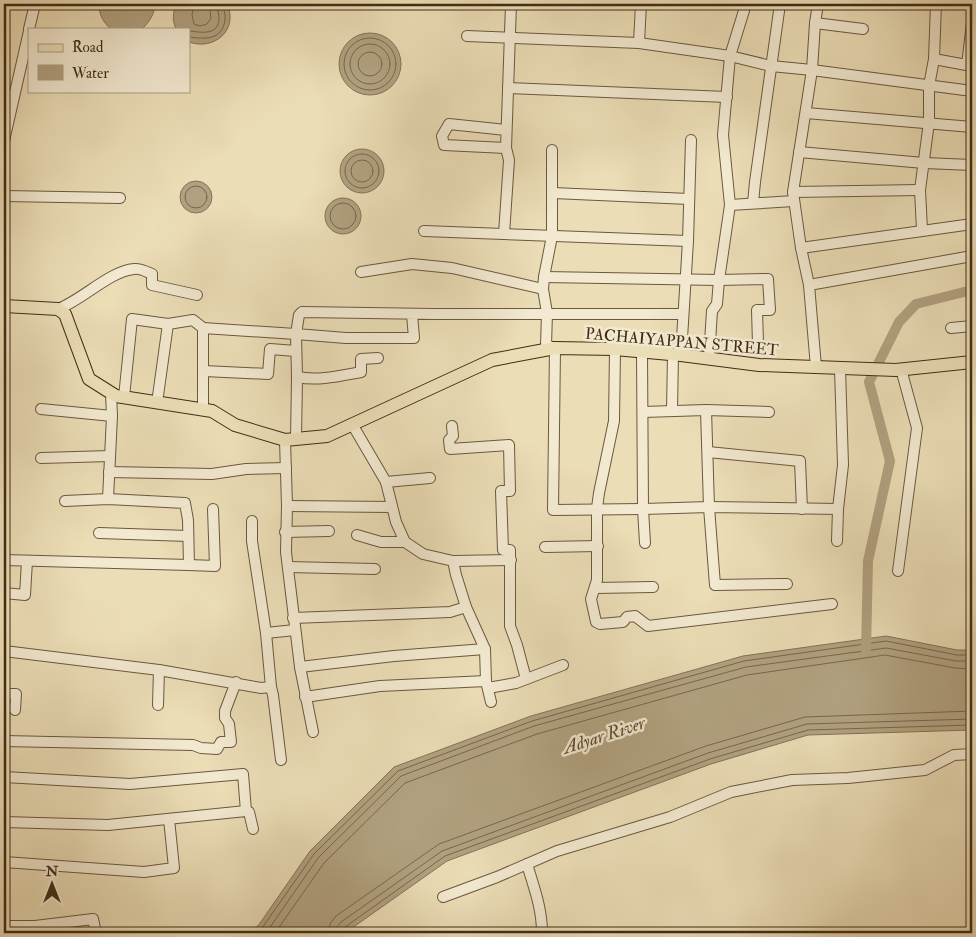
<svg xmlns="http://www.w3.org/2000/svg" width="976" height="937" viewBox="0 0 976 937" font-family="'IM FELL Double Pica',serif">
  <rect width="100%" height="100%" fill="#ebddb6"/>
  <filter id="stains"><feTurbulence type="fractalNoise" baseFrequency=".004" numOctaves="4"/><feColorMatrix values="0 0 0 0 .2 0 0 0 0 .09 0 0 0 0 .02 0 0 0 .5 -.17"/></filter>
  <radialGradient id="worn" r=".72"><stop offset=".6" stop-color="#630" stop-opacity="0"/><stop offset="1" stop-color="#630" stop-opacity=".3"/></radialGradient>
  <g fill="#b1a180" stroke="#847256">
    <path d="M99,4H155C154,15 150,21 142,29H111C103,22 99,15 99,4Z"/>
    <path d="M176,4H227C239,30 214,51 189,42V29H176C172,20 173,13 176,4Z"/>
    <circle cx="370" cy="64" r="31"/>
    <circle cx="362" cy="171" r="22"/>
    <circle cx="196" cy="197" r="16"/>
    <circle cx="343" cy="216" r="18"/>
    <path d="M886,636L957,650H972V730L808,735L711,764L447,861L345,933H243L258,926L310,851L394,767L531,716L743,656Z"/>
  </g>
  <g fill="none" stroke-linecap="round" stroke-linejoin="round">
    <g stroke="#78664c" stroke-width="1">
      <path d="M194,4L192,15L194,24L200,26L207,24L211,18L209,4"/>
      <path d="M189,31C201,32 220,37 219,16C218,11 217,8 216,4"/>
      <path d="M189,37C204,39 222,41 225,20C226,14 223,9 223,4"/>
      <circle cx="370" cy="64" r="26"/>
      <circle cx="370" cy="64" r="20"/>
      <circle cx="370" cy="64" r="12"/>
      <circle cx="362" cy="171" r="17"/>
      <circle cx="362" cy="171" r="11"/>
      <circle cx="196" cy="197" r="11"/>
      <circle cx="343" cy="216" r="13"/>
      <path d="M254,933L262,928L314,854L398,771L532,721L744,661L886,641L957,655H972"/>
      <path d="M266,933L318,858L401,776L534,726L746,667L886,648L956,661H972"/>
      <path d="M275,933L324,863L405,783L537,734L747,675L885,655L955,668L972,669"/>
      <path d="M329,933L330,924L336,916L439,844L706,746L805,717L972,711"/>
      <path d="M336,933L337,927L341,922L442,851L708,753L807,724L972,719"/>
      <path d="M342,933L345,927L445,856L710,759L808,730L972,725"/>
    </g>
    <path stroke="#b1a180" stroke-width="10" d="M866,651L868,561L890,461L869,382L899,322L916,304L972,290"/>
    <g stroke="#6b583f" stroke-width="12">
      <g id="minor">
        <path d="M815,23L863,29"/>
        <path d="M29,29L35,4"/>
        <path d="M467,36L639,43L730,56L771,66L812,70L972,91"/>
        <path d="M639,43L641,4"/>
        <path d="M934,59L972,66"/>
        <path d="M967,65L972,23"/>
        <path d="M508,88L727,97"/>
        <path d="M806,113L972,127"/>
        <path d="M4,141L29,31"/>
        <path d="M506,148L444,145L442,136L449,124L506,130"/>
        <path d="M552,150V236L544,277L543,289L547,313L546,345L555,348L553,510L643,509L709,507L838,509"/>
        <path d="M799,152L924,163L972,165"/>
        <path d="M793,192L920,190"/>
        <path d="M553,193L689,199"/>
        <path d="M4,196L120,198"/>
        <path d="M753,203L755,182L780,4"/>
        <path d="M730,205L794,201"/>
        <path d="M922,230L920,190L929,122V86L934,59L936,4"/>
        <path d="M424,231L688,241"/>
        <path d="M504,234L509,160L506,148L511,4"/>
        <path d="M801,248L972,224"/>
        <path d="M361,272L412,264L452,268L543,289"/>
        <path d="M544,277L719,280L768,279L770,310H757L758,344"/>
        <path d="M809,285L972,256"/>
        <path d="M58,309C82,300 110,271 134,269C140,268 147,272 152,274V285L197,295"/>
        <path d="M412,314L414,338H346L296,334L299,315L302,312L434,314H683"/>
        <path d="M951,328L972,326"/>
        <path d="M615,349L614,421L599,493L597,508V580L591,599L596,622L600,624L623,622L627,617L635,616L648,626L832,604"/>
        <path d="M642,353L643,509L645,543"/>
        <path d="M681,355L688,241L691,140"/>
        <path d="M709,358L712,311L717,304L719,280L730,205L723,135L730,56L746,4"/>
        <path d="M816,367L809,285L801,248L793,192L812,70L815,23L818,4"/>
        <path d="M204,371L268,374L270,349L296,351"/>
        <path d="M297,377C319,381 339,376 361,372V359L378,358"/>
        <path d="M124,397L132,319L168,324L193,320L203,328"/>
        <path d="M157,403L168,324"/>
        <path d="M41,409L112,416"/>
        <path d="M203,410V328L296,334L297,377L296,439"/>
        <path d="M706,410L709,507L715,585L787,584"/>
        <path d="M672,411L673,354"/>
        <path d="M643,412L706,410L769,412"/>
        <path d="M352,424L386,482L396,522L405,542L423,554L453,561L456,575L466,607L485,649L486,681L491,702"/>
        <path d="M452,426L453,436L449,440L450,449L509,445L510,491H501L503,550H510V626L517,645L526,679"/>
        <path d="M285,440L287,506L286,552L300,667L313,732"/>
        <path d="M708,452L800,461L802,509"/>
        <path d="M41,458L110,456"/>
        <path d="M109,472L212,474L246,469L286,468"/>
        <path d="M386,482L430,478"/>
        <path d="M108,499L112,416L111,393"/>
        <path d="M65,501L108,499L185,503L188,520L189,565L215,566L213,509"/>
        <path d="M287,506L392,507"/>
        <path d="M252,521V541L266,633L271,687L273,695L281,760"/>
        <path d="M285,532L329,531"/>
        <path d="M99,533L188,536"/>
        <path d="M357,535L381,542H405"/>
        <path d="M837,541L838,509L843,465L840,368"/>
        <path d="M545,547L598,546"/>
        <path d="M4,560L189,565"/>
        <path d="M453,561L511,560"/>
        <path d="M288,567L375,569"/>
        <path d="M898,571L917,428L901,369"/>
        <path d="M595,588L653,587"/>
        <path d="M4,593L25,595L27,561"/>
        <path d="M293,618L450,612L466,607"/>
        <path d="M266,633L295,630"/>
        <path d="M4,651L159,670L261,688L271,687"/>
        <path d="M300,667L394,656L485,649"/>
        <path d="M488,688L516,683L563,665"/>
        <path d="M4,694H16L15,710"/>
        <path d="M305,697L380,686L486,681"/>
        <path d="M158,705L159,670"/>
        <path d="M4,741L193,745L201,748L217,749L221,742H231L229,724L225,718V711L236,682"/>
        <path d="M4,777L130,784L243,774L246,811"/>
        <path d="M4,822L108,825L246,811L249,812L253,829"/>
        <path d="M4,862L144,872L174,868L169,819"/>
        <path d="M527,864C534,888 542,908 542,933"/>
        <path d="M443,897L497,877L557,851L670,817L731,792L792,780L848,778L925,770L954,755L972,754"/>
        <path d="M4,926H35L93,919L96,933"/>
      </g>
    </g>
    <g stroke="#402c17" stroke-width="14">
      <path id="major" d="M4,306L58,309L65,314L89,379L116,396L212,411L235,425L285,440L327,436L492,360L555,348L615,349L681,355L759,365L896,370L972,362"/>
    </g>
    <use href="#minor" stroke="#f2e9d0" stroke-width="10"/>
    <use href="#major" stroke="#ebddb6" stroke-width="12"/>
  </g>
  <g text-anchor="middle" stroke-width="5" stroke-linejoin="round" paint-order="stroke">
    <g font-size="16" fill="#402c17" stroke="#f2e9d0">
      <text transform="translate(682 341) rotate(5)" y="6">PACHAIYAPPAN STREET</text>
    </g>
    <g font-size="18" font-style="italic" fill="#5c4931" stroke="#f2e9d0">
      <text transform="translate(604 735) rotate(-18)" y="6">Adyar River</text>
    </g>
  </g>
  <rect width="976" height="937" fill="none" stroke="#ebddb6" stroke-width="20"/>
  <rect x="5" y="5" width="966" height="927" fill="none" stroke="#402c17" stroke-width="2.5"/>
  <rect x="10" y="10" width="956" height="917" fill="none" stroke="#402c17"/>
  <rect x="28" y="28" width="162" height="65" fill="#f2e9d0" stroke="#ab9d86"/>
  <rect x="38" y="44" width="25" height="8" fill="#ebddb6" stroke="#ab9d86"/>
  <text x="72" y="52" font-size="15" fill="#402c17">Road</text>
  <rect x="38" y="65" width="25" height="15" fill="#b1a180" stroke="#ab9d86"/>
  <text x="72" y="78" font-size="15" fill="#402c17">Water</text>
  <g transform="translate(52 884)" stroke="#f2e9d0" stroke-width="4" paint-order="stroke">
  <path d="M0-4L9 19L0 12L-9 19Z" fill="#402c17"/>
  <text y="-8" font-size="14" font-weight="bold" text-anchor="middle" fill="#402c17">N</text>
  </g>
  <rect width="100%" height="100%" filter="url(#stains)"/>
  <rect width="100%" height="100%" fill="url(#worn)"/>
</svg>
